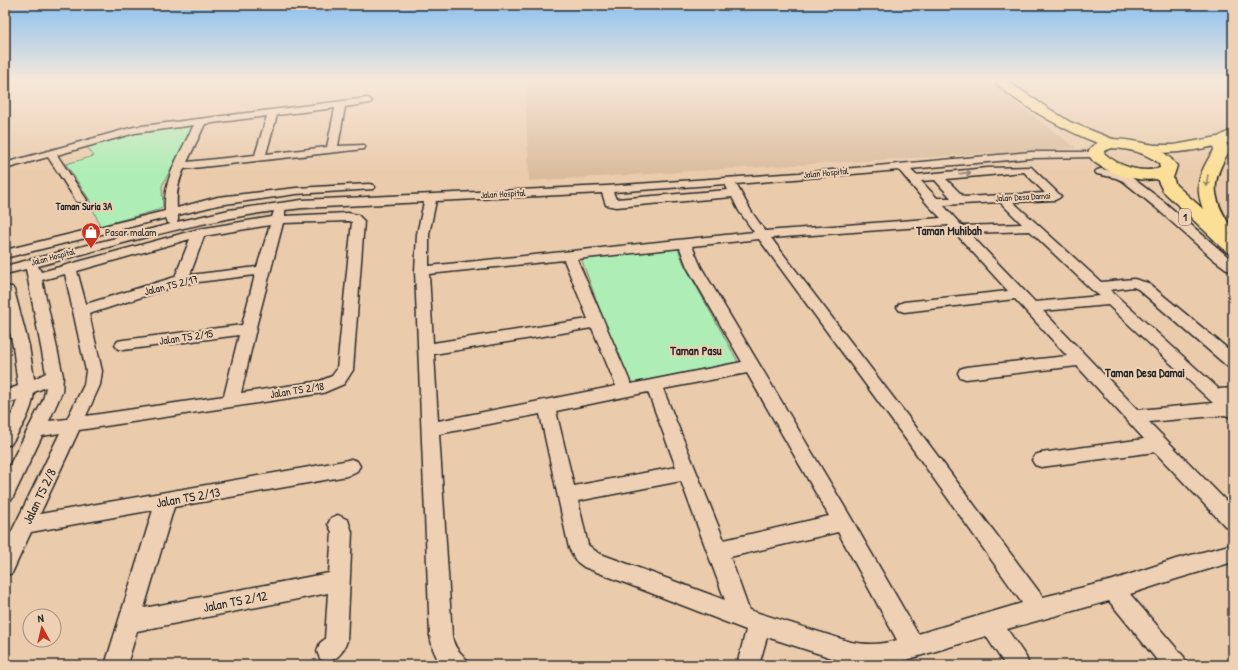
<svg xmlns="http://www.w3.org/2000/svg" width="1238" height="670" viewBox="0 0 1238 670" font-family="'Patrick Hand',sans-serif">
  <rect width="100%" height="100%" fill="#eacbac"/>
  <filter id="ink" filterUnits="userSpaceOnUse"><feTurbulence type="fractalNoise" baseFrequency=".025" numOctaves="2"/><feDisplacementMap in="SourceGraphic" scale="8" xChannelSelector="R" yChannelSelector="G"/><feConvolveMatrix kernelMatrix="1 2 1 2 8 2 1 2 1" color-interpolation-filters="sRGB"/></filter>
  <g filter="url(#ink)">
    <g fill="#dabc9d">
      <path d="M525,80H986L1076,148L529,181Z"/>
      <path d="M423,193L420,204L323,209L229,220L175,231L5,278V266L174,221L231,209L326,198Z"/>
    </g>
    <g fill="#aeedb5" stroke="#6c8c70">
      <path d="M192,127L162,186L163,207L158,210L100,226L89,199L66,164L94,156L86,146L133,132Z"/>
      <path d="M678,249L684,264L738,362L627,384L581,258Z"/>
    </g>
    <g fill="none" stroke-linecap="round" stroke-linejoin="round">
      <g stroke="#2b2b2b" stroke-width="3">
        <g id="minor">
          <path d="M367,98L370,99L372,101L370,103L345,107L338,146L364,145L365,147L364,149L184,169C178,182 176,193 177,208L218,197L296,188L369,184L373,185L375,187L373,189L296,194L218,205L178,215V220L177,222L229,210L302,200L607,186L799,173L1031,152H1100L1101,154L1096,157L1031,158L910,169L916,175L987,168L1031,167L1061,196L1059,198L1055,200L1013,202L1101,282L1134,279L1148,283L1233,353V368L1227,366L1138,289L1133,287L1110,290L1219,389L1233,388V400H1231L1233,402V418L1225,415L1149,422L1233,508V530L1226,527L1155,452L1041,467L1035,465L1032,460L1035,455L1041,453L1144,439L1077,366L966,379L960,377L958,373L960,369L966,367L1067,356L1015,299L904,312L899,310L897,307L899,304L904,302L1008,291L948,225L771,238L922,435L1043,597L1113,580L1176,559L1233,544V562L1176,579L1130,594L1184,657L1187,665H1161L1109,601L1007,629L1026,657L1029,665H1005L986,636L889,665L851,664L767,637L759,665H737L746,630L584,567L576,561L569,548L540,414L439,434L452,636C455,653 464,652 469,665H440L433,649L430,636L415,271L417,234L424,202L302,208L285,210V216L348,213L358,215L364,221L353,370L344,384L323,393L79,430L40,514L344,461L351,459L357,461L360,466L357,471L347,476L174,507L144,608L329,573L332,532L328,524L331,518L338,515L348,520L352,532L347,641C343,652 339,658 328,662L320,659L317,651L320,643L325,639L328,593L137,631L127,665H105L153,510L31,532L12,573L5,576V545L60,433L42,436L12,499L5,501V474L43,400L46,387L34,392C32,412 22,427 11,444L5,446V425L13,412L17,400L5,404V391L18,386L13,346L5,309V286L12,287L14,290L29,346L34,379L46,373L26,269L5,274V266L171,224L168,223L166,218L5,258V250L165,211C163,178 180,154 194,125L135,133L57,155L87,200L85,202H77L48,157L5,169V163L134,127ZM335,108L327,147L266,154L277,115ZM267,116L255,155L187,162L205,124ZM899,170L928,205L941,218L765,231L751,211L736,184ZM1024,172L1045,193L964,197L946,179ZM935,180L951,198H937L921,181ZM725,184L728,190L616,199L613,192ZM602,193L606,205L616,207L732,197L739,211L754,232L429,266V234L436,201ZM1000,202L1022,224L962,226L943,205ZM274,211L272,217L199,229L41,272L38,266C116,245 194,222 274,211ZM348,221L352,222L337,369L332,376L320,381L241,393L255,333L257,329L256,327L283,223ZM270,225L257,267L190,275L204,236ZM1030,231L1092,290L1100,296L1035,302L969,233ZM190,239L175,277L86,304L77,271ZM759,239L910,445L1022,603L918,634L850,516L701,267L692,246ZM680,248L687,267L742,362L631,384L577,259ZM564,260L588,319L433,343L429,274ZM65,274L86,371L84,385L67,419L49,421L62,392L63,376L42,280ZM255,275L242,325L123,340L118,341L115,345L118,349L123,350L239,335L224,396L86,416L100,385L102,371L89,314L182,284ZM1108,305L1213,403L1138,410L1043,311ZM592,328L616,386L438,421L434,354ZM747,373L829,516L724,540L663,389ZM648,392L676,467L574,486L556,411ZM681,481L725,600L598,553L588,545L578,501ZM838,532L897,640C882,645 867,645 851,642L749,610L730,557Z"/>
          <path d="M1101,169L1123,173L1131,177L1163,201L1233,261V271L1228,270L1213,259L1155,207L1123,181L1116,178L1097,174L1095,172L1097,170Z"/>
        </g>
      </g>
      <g stroke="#2b2b2b" stroke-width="3">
        <g id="major">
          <path d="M994,80H1006L1043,105L1070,122L1115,140L1117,143L1115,146C1096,150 1002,96 994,80Z"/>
          <path d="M1233,129V139L1227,143C1195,151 1163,157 1131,149L1129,146L1131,143L1136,142L1155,145H1174L1218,137Z"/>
        </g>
      </g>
      <g stroke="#2b2b2b" stroke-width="3">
        <path id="highway" d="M1112,139C1137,140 1162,145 1177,166L1173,178L1176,185L1203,209C1194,185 1200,171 1214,150L1213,146L1216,143L1221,141L1226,143L1230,150C1209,183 1212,198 1233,230L1230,234L1233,237V253L1226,251L1163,191L1157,179C1143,181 1128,178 1115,173C1088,163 1074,146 1112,139ZM1112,148C1130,149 1144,152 1159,163L1160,168C1141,174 1118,166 1104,153V151Z"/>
      </g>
      <use href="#minor" fill="#eed0b4" fill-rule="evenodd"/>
      <use href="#major" fill="#fbdf96" fill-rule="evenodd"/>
      <use href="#highway" fill="#fbdf96" fill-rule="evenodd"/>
    </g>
    <defs><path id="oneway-shaft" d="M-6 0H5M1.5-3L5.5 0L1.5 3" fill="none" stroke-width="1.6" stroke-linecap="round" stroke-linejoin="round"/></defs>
    <use stroke="#8c7e70" href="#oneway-shaft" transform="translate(965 173) rotate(-7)"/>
    <use stroke="#938560" href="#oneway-shaft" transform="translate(1207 181) rotate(98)"/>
  </g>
  <linearGradient id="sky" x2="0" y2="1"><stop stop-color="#8bc0f0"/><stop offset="0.46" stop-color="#f6e8da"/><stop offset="1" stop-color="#f6e8da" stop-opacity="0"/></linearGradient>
  <rect width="1238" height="174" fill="url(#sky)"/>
  <defs>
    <g id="shop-pin" transform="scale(1)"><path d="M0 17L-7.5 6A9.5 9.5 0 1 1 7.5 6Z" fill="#c8321e" stroke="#eed0b4"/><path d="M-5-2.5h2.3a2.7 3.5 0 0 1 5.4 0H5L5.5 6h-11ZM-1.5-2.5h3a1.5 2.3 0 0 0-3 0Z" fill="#fff"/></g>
  </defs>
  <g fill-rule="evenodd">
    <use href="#shop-pin" x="91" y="232"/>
  </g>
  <g text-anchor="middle" stroke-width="4" stroke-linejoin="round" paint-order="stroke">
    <g font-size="9" fill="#2b2b2b" stroke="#eed0b4">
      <text transform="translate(826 173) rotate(-5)" y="3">Jalan Hospital</text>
      <text transform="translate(503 194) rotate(-3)" y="3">Jalan Hospital</text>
      <text transform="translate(1023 197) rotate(-3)" y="3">Jalan Desa Damai</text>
      <text transform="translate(53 257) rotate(-15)" y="3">Jalan Hospital</text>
    </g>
    <g font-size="10" font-weight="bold" fill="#2b2b2b" stroke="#eed0b4">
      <text x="84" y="210">Taman Suria 3A</text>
    </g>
    <rect fill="#eed0b4" stroke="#665c54" stroke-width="1" x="1179" y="209" width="12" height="16" rx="3"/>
    <g font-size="10" font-weight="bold" fill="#2b2b2b">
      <text x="1185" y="221">1</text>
    </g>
    <g font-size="11" fill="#2b2b2b" stroke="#eed0b4" text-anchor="start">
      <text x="105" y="236">Pasar malam</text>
    </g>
    <g font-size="11" fill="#2b2b2b" stroke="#eed0b4">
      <text transform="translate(171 285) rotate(-14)" y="4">Jalan TS 2/17</text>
      <text transform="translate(186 337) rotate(-8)" y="4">Jalan TS 2/15</text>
      <text transform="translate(297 390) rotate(-9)" y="4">Jalan TS 2/18</text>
    </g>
    <g font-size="12" font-weight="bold" fill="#2b2b2b" stroke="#eed0b4">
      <text x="949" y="235">Taman Muhibah</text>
      <text x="696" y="355">Taman Pasu</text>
      <text x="1145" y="377">Taman Desa Damai</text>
    </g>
    <g font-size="13" fill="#2b2b2b" stroke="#eed0b4">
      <text transform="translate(39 496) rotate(-64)" y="5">Jalan TS 2/8</text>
      <text transform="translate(188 497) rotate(-10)" y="5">Jalan TS 2/13</text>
      <text transform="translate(235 601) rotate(-11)" y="5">Jalan TS 2/12</text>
    </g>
  </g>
  <rect width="1238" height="670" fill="none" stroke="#eed0b4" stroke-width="20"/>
  <rect x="10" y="10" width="1218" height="650" fill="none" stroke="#2b2b2b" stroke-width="1.5" filter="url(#ink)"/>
  <g transform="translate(42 628) rotate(352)"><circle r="19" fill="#eed0b4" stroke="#a08e7d"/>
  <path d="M0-3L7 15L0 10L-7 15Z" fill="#c8321e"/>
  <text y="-6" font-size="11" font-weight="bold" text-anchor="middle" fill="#2b2b2b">N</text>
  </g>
</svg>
